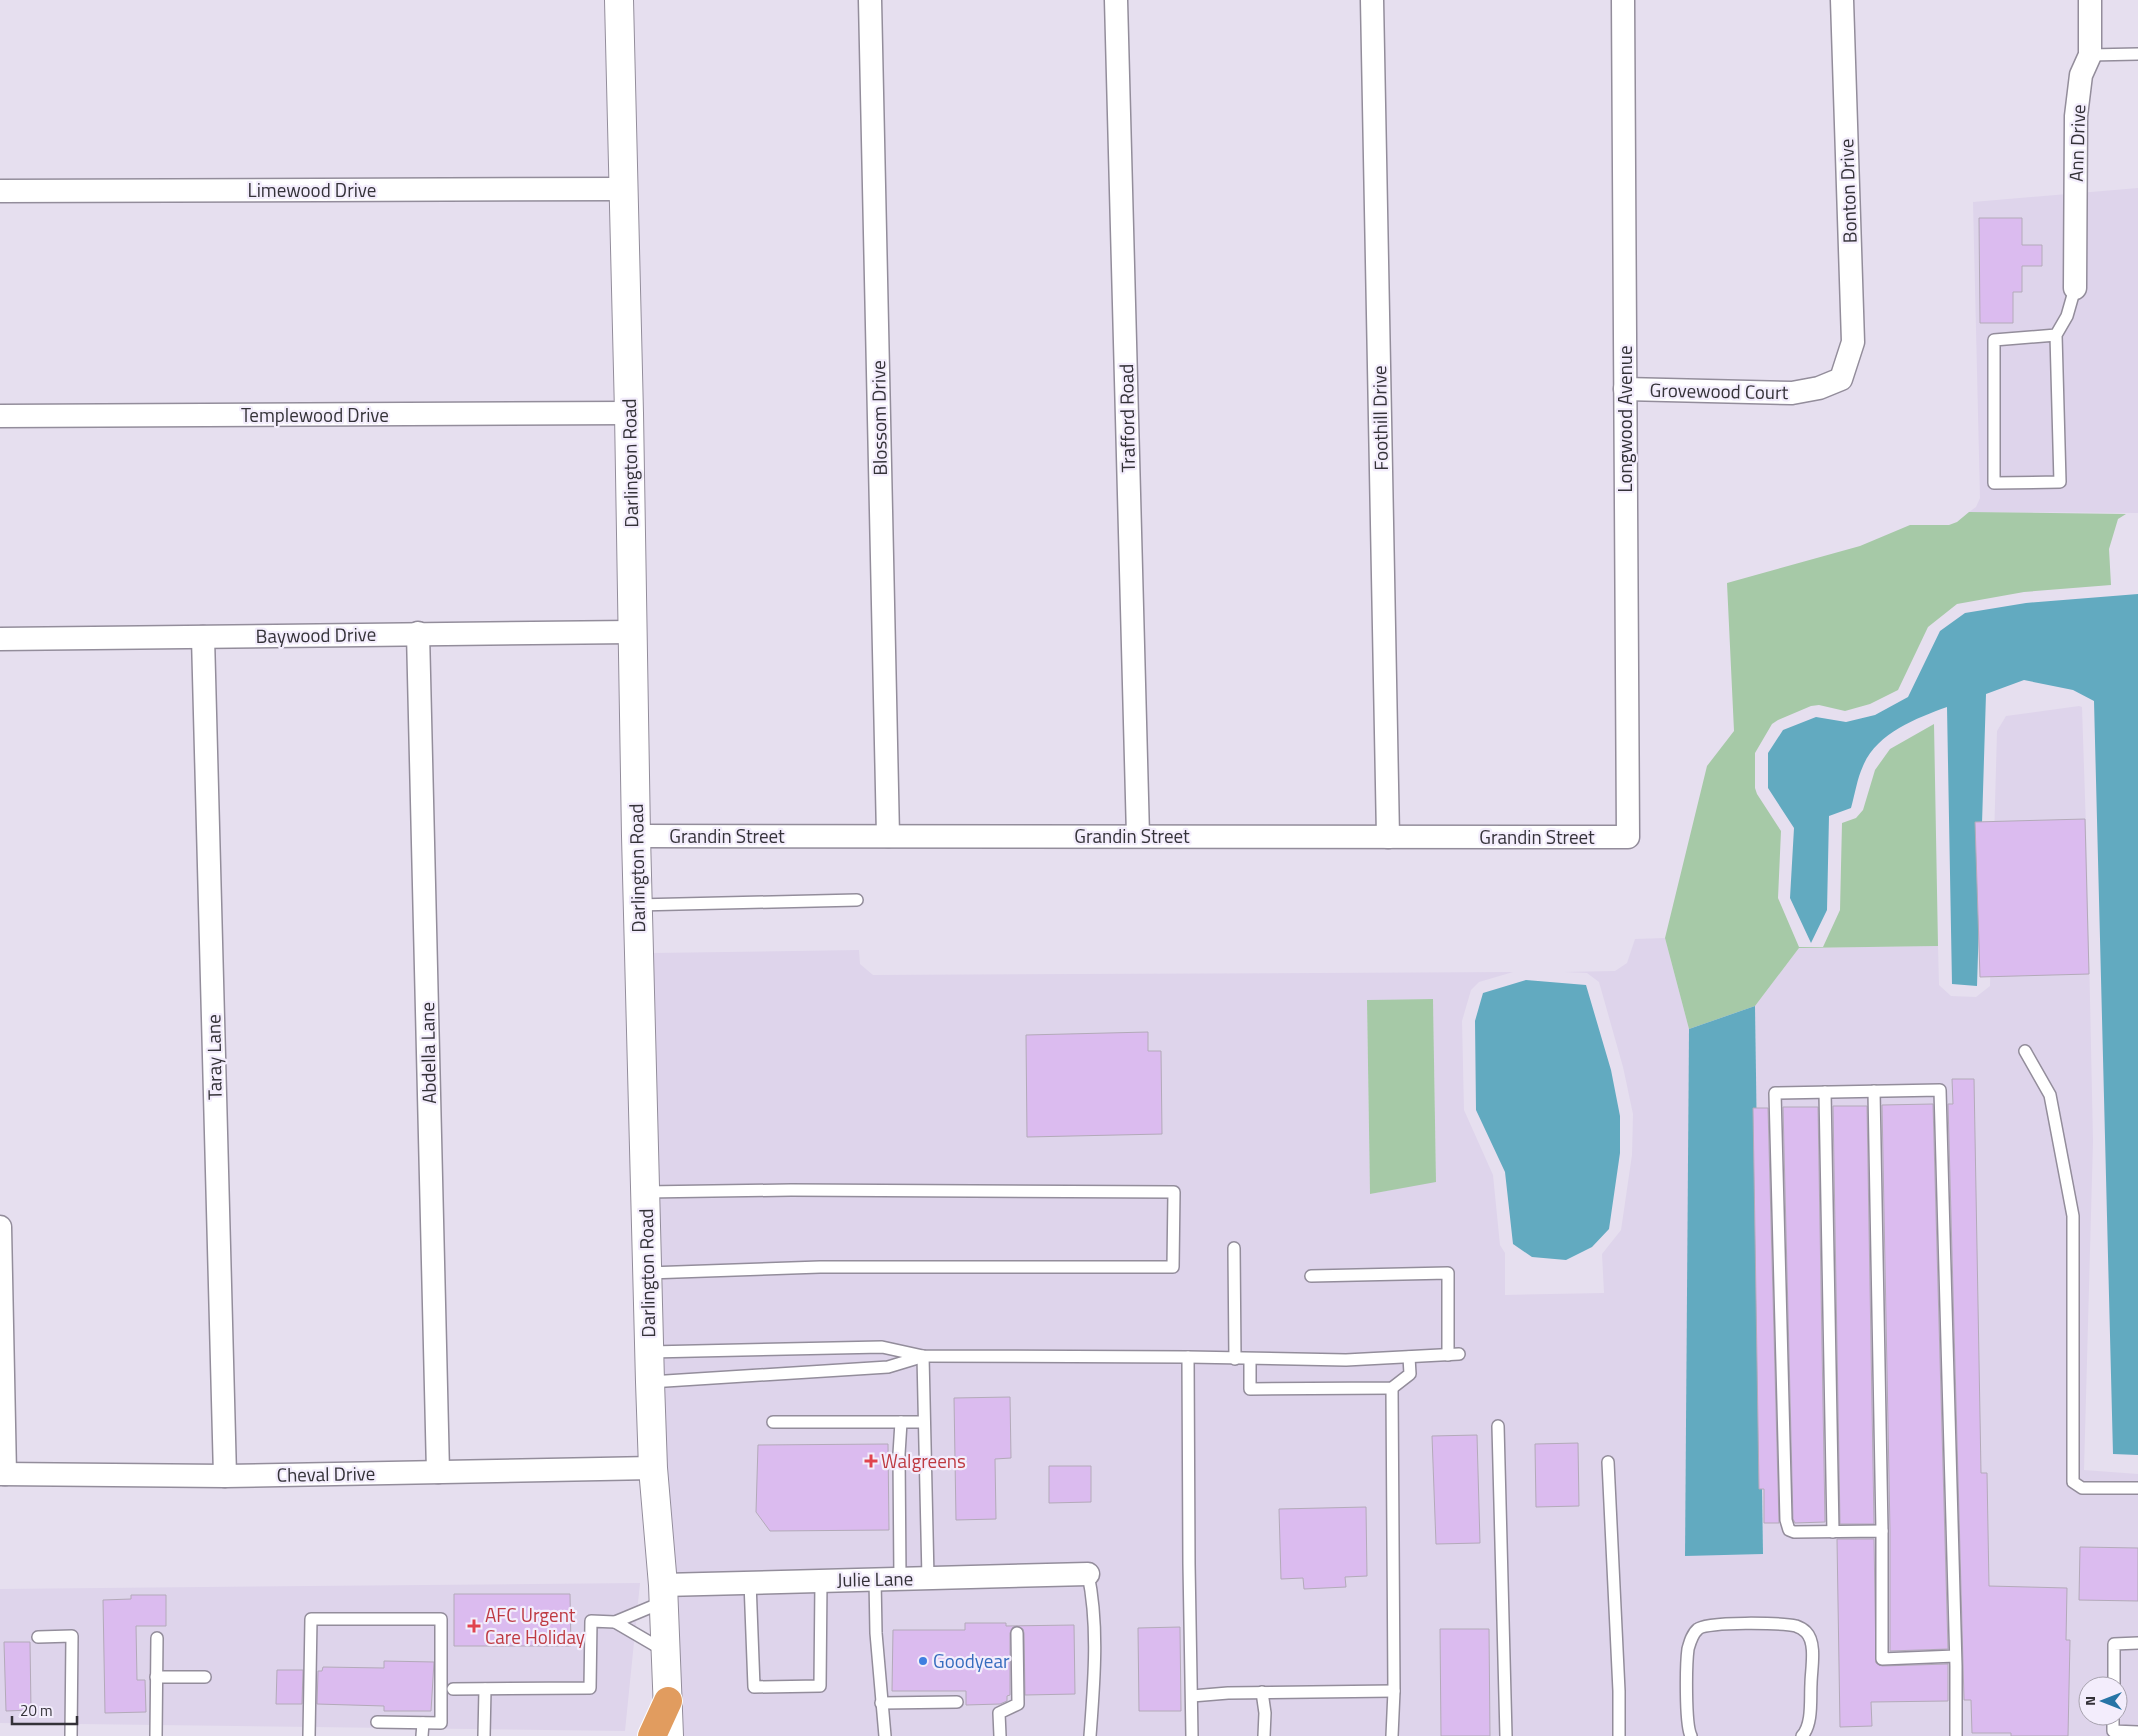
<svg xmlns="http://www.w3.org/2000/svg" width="2138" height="1736" viewBox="0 0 2138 1736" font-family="'Titillium Web',sans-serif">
  <rect width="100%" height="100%" fill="#e6dfef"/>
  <g fill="#ded4eb" fill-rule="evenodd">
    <path d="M2138,188V513L1969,512L1976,507L1980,498L1973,202Z"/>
    <path d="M2079,706L2082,707L2087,858L2093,1141L2084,1470L2138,1474V1736H682L665,1467L652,953L859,950L860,964L873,975L1513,972L1479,982L1471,990L1462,1021L1464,1110L1493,1175L1500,1245L1505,1253V1295L1604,1293L1602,1254L1621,1230L1632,1155L1633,1114L1623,1067L1599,982L1587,973L1564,972L1615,971L1627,963L1635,939L1665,938L1689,1029L1685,1555L1763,1554L1755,1006L1799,948L1938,946L1939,985L1951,996L1976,997L1990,986L1997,731L2006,716ZM1433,999L1436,1181L1370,1194L1367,1000ZM2088,1686H2118V1716H2088Z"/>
    <path d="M640,1583L625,1731L0,1723V1589Z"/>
  </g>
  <g fill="#a6c9a7">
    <path d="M1969,512L2126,514L2118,519L2109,549L2111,585L2024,592L1957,604L1928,627L1898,690L1870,704L1845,711L1819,705L1811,706L1778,720L1772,724L1755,753V788L1757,794L1781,831L1778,898L1799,947H1823L1840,910L1842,823L1856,818L1863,810L1875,770L1890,749L1934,724L1938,946L1799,948L1755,1006L1689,1029L1665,938L1707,766L1734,731L1727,583L1860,546L1910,525H1949L1957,522Z"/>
    <path d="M1433,999L1436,1182L1370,1194L1367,1000Z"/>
  </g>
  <g fill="#62aac0">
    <path d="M2138,594V1455L2113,1454L2094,701L2073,690L2024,680L1986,694L1977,986L1952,984L1947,707C1916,718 1876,734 1863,766C1857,779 1855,794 1851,808L1829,816L1827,910L1811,943L1790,898L1794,828L1768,788V753L1783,730L1816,717L1846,722L1875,715L1908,697L1940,631L1965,613L2026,603Z"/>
    <path d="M1526,980L1586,985L1611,1070L1620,1116V1153L1609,1229L1592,1247L1566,1260L1532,1257L1513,1244L1505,1172L1476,1110L1475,1021L1483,993Z"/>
    <path d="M1755,1006L1763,1554L1685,1556L1689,1029Z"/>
  </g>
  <g fill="#dbbbef" stroke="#b3aab9">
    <path d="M1979,218H2022V245H2042V266H2022V292H2013V323H1980Z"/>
    <path d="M2085,819L2089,974L1980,977L1975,822Z"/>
    <path d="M1148,1032V1051H1161L1162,1134L1027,1137L1026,1035Z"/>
    <path d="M1952,1079H1974L1981,1473H1987L1989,1586L2067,1588L2066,1640H2070L2068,1736H2011V1733H1972L1971,1700H1964L1948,1104H1953Z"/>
    <path d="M1933,1104L1948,1649L1890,1651V1531L1882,1105Z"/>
    <path d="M1833,1106H1867L1874,1524H1840Z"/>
    <path d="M1783,1107H1818L1825,1522L1795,1523L1793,1519Z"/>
    <path d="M1753,1108H1768L1779,1523H1764V1489H1759Z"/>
    <path d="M1010,1397L1011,1458L995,1459L996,1519L956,1520L954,1398Z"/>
    <path d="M1477,1435L1480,1543L1436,1544L1432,1436Z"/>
    <path d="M1578,1443L1579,1506L1536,1507L1535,1444Z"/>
    <path d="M888,1444L889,1530L770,1531L756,1512L758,1445Z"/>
    <path d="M1049,1466H1091V1502L1049,1503Z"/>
    <path d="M1366,1507L1367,1576L1345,1577L1346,1587L1304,1589L1303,1578L1281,1579L1279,1509Z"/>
    <path d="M1837,1539H1874L1876,1663L1882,1666L1948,1664V1701L1871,1702L1872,1726L1840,1727Z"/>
    <path d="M2080,1547L2138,1548V1601L2079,1600Z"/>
    <path d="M454,1594H570L571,1646H454Z"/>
    <path d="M131,1595H166V1626H136L137,1680H145L146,1712L105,1713L103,1600L131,1599Z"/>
    <path d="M965,1623H1006V1626L1074,1625L1075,1694L1025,1695L1024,1633L1023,1629L1017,1626L1013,1627L1010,1633V1695L1007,1696V1701L1000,1704L966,1705V1691H892L893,1630H965Z"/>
    <path d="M1180,1627L1181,1711H1139L1138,1628Z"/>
    <path d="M1440,1629H1489L1490,1736H1441Z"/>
    <path d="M4,1642H30L31,1710L6,1711Z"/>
    <path d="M384,1661L434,1662L431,1711H384V1706L317,1704L318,1671H322L323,1667L384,1668Z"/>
    <path d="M277,1670H303L302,1704H276Z"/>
  </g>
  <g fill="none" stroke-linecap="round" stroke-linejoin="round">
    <g stroke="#938d9b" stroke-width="14">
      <g id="lane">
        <path d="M2090,55L2138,54"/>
        <path d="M2056,335L1994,340V483L2060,482L2056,335L2067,316L2075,288"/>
        <path d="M637,905L857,900"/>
        <path d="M2025,1051L2050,1095L2073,1216V1482L2082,1488H2138"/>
        <path d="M1874,1091L1882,1531"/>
        <path d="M1825,1092L1833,1532"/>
        <path d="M645,1192L791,1190L1174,1192L1173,1267H820L648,1273"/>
        <path d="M1234,1248L1235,1359"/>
        <path d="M1311,1276L1448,1273V1355"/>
        <path d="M650,1352L882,1347L923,1356L1188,1357L1189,1564L1192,1736"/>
        <path d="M923,1356L928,1578"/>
        <path d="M1188,1357L1346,1360L1459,1354"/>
        <path d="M1250,1359V1389L1392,1388L1410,1374L1409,1357"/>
        <path d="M650,1382L888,1367L921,1357"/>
        <path d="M1392,1388L1394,1691L1392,1736"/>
        <path d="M773,1422H924"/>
        <path d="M1498,1426L1506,1736"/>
        <path d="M1608,1462L1619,1691V1736"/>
        <path d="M1088,1574C1099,1626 1094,1683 1090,1736"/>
        <path d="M875,1579L876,1633L885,1736"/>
        <path d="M900,1579L899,1454L901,1422"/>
        <path d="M750,1582L754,1687L820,1686L821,1581"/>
        <path d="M615,1622L663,1650"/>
        <path d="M38,1637L72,1636L71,1736"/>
        <path d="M1955,1656L1882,1659V1531L1794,1532L1789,1530L1786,1520L1775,1093L1940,1090L1956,1666V1736"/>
        <path d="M156,1677H205"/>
        <path d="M2114,1686V1644L2138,1643"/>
        <path d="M453,1689L590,1688L591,1621L615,1622L663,1602"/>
        <path d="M1262,1692L1265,1713L1264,1736"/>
        <path d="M1192,1696L1228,1693L1394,1691"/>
        <path d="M881,1703L957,1702"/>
        <path d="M2113,1716V1731L2138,1732"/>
        <path d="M156,1736L157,1638"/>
        <path d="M309,1736L311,1619H441V1723L377,1722"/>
        <path d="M422,1736L423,1723"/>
        <path d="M484,1736L485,1689"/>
        <path d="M1000,1736L999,1713L1018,1704L1017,1633"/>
        <path d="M1691,1736C1685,1724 1686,1664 1688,1649C1690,1642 1692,1634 1698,1629C1706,1621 1784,1623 1796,1626C1799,1627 1804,1630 1806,1632C1817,1643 1811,1670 1811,1684C1810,1699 1813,1724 1802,1736"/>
      </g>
    </g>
    <g stroke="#938d9b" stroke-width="25">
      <g id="street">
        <path d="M870,0L888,836"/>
        <path d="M1116,0L1138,836"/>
        <path d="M1372,0L1388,837"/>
        <path d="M0,191L624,189"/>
        <path d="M2075,288L2076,116L2081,75L2090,55V0"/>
        <path d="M1625,389L1792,393L1819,388L1841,379L1853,342L1842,0"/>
        <path d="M0,416L629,413"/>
        <path d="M418,633L438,1472"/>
        <path d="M203,637L225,1476"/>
        <path d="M0,639L632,632"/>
        <path d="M636,836L1628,837L1623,0"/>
        <path d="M0,1227L5,1474"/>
        <path d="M0,1474L225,1476L653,1468"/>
        <path d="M663,1585L1088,1574"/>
      </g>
    </g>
    <g stroke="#938d9b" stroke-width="30">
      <path id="secondary" d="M619,0L629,413L636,836L650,1382L653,1468L663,1585L669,1736"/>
    </g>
    <g stroke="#fff" stroke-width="30">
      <path id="highway" d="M652,1736L668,1701"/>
    </g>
    <use href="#lane" stroke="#fff" stroke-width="11"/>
    <use href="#street" stroke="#fff" stroke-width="22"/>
    <use href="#secondary" stroke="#fff" stroke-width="28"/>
    <use href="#highway" stroke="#e19c5f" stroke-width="28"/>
  </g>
  <g fill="#e0444e" stroke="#f3edfc" stroke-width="2">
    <path d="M868.5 1453.5h5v5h5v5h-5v5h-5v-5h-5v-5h5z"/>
    <path d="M471.5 1618.5h5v5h5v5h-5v5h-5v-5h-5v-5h5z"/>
  </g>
  <circle fill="#3f7fe0" stroke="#f3edfc" stroke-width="2" cx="923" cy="1661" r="5"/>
  <g text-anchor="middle" stroke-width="4.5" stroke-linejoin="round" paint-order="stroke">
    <g font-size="19" fill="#343238" stroke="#f3edfc">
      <text transform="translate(2077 143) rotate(-88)" y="7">Ann Drive</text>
      <text x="312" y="197">Limewood Drive</text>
      <text transform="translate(1848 191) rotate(-92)" y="7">Bonton Drive</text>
      <text transform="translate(1719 391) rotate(1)" y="7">Grovewood Court</text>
      <text x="315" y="422">Templewood Drive</text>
      <text transform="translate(879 418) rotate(-91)" y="7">Blossom Drive</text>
      <text transform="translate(1127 418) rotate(-91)" y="7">Trafford Road</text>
      <text transform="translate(1380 418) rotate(-91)" y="7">Foothill Drive</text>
      <text transform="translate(1625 419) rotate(-90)" y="7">Longwood Avenue</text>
      <text transform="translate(630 463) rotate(-91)" y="7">Darlington Road</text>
      <text transform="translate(316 635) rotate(-1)" y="7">Baywood Drive</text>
      <text x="727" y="843">Grandin Street</text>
      <text x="1132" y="843">Grandin Street</text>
      <text x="1537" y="844">Grandin Street</text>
      <text transform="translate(637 868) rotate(-91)" y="7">Darlington Road</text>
      <text transform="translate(428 1053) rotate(-91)" y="7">Abdella Lane</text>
      <text transform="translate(214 1057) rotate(-91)" y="7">Taray Lane</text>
      <text transform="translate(647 1273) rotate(-91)" y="7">Darlington Road</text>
      <text transform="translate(326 1474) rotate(-1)" y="7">Cheval Drive</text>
      <text transform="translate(875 1579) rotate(-1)" y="7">Julie Lane</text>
    </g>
    <g font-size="19" fill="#be3a42" stroke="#f3edfc" text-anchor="start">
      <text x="881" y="1468">Walgreens</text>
      <text x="485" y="1622">AFC Urgent<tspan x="485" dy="22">Care Holiday</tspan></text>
    </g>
    <g font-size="19" fill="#366cbe" stroke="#f3edfc" text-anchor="start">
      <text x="933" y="1668">Goodyear</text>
    </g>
  </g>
  <g transform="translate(2103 1701) rotate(270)"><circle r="24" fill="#f3edfc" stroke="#a7a2ae"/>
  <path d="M0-4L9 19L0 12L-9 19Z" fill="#2674a6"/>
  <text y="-8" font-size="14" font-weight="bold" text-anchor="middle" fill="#343238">N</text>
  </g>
  <path d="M12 1716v8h65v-8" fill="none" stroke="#343238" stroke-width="2.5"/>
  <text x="20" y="1716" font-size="15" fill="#343238" stroke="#f3edfc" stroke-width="4" paint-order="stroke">20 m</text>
</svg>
